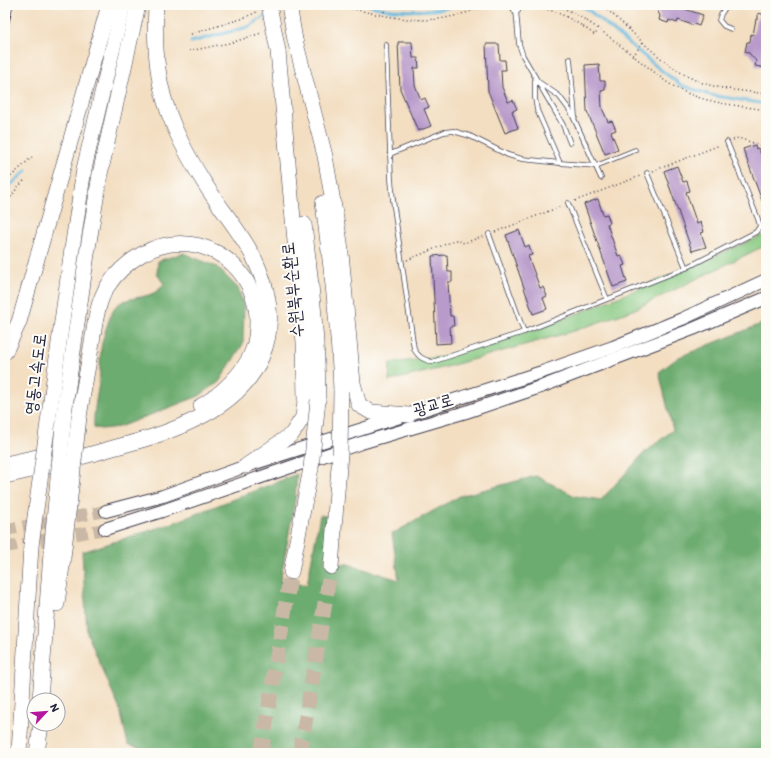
<svg xmlns="http://www.w3.org/2000/svg" width="771" height="758" viewBox="0 0 771 758" font-family="Itim,'Poor Story',sans-serif">
  <rect width="100%" height="100%" fill="#fdfcf7"/>
  <filter id="ink" filterUnits="userSpaceOnUse"><feTurbulence type="fractalNoise" baseFrequency=".025" numOctaves="2"/><feDisplacementMap in="SourceGraphic" scale="8" xChannelSelector="R" yChannelSelector="G"/><feConvolveMatrix kernelMatrix="1 2 1 2 8 2 1 2 1" color-interpolation-filters="sRGB"/></filter>
  <filter id="wash" filterUnits="userSpaceOnUse"><feTurbulence type="fractalNoise" baseFrequency=".012" numOctaves="4" result="noise"/><feDisplacementMap in="SourceGraphic" scale="16" xChannelSelector="R" yChannelSelector="G"/><feGaussianBlur stdDeviation="0.9" result="paint"/><feColorMatrix in="noise" values="0 0 0 0 0 0 0 0 0 0 0 0 0 0 0 0 0 1.4 0 .05"/><feComposite in="paint" operator="in"/></filter>
  <g filter="url(#wash)">
    <rect width="100%" height="100%" fill="#f3dec1"/>
    <path fill="#87c881" stroke="#54755e" d="M766,234V245L633,310L574,331L446,367L389,381L390,363L441,357L571,316L628,293Z"/>
    <g fill="#6dac6f" stroke="#486755">
      <path d="M183,253L217,267L238,288L244,307L243,344L219,382L199,396L119,427L102,429L94,428C93,412 97,398 99,382C101,368 99,352 103,339C105,332 112,308 117,305C132,294 152,301 164,284L157,274L158,261Z"/>
      <path d="M766,322V753H148L145,749L128,744L120,710L87,633L82,552L173,523L297,474L295,500L280,582L307,585L320,515L332,517L329,541L324,562L348,564L399,580L392,534L460,496L536,476L575,496L601,500L645,452L673,430L659,372L679,357Z"/>
    </g>
    <g fill="none" stroke-linecap="round" stroke-linejoin="round">
      <g stroke="#5fb5dc" stroke-width="3">
        <path d="M369,5C390,13 438,12 459,5"/>
        <path d="M578,5L586,8L661,70L681,85L710,95L766,104"/>
        <path d="M191,42L248,27L267,15"/>
        <path d="M5,190L27,170"/>
      </g>
    </g>
    <g id="blocks">
      <g fill="#b89acb">
        <path d="M655,5H672L703,15L699,26L694,24L693,25L678,20L677,23L669,20L668,23L659,20L660,16Z"/>
        <path d="M758,13L766,15V35L763,54H766V68L755,66L756,61L749,53L745,52L747,42H750L751,34L753,35L756,19H758Z"/>
        <path d="M398,42H412L413,58H418L419,68H414L415,85L421,100L425,98L429,107L424,109L431,126L418,131L400,89Z"/>
        <path d="M486,44H499L500,60H505L506,70H501L502,87L508,102L513,100L517,109L512,111L518,128L505,133L488,91Z"/>
        <path d="M599,64L600,81H605V90L601,91L602,108L608,122L612,121L616,130L611,132L618,149L605,154L587,111L585,65Z"/>
        <path d="M755,145L756,149L758,148L763,159L766,158L765,209L743,149Z"/>
        <path d="M677,166L683,182L687,181L690,191L686,192L697,224L701,222L704,232L701,233L706,247L692,251L664,171Z"/>
        <path d="M598,199L603,215L607,214L610,223L607,224L618,256L621,255L625,265L622,266L627,282L613,287L584,204Z"/>
        <path d="M519,230L525,247L529,245L532,255L528,256L540,288L543,287L547,296L543,298L547,309L533,314L506,235Z"/>
        <path d="M447,255L448,272H452V282H448L450,316H453L454,326H450L451,343L436,344L432,256Z"/>
      </g>
    </g>
  </g>
  <g filter="url(#ink)">
    <use href="#blocks" fill-opacity="0" stroke="#413e4f" stroke-width="1"/>
    <g fill="none" stroke-linecap="round" stroke-linejoin="round">
      <g stroke="#c9b8a6" stroke-width="12" stroke-dasharray="12 6" stroke-linecap="butt">
        <path d="M5,530L106,511"/>
        <path d="M5,547L105,529"/>
      </g>
      <g stroke="#c9b8a6" stroke-width="15" stroke-dasharray="15 8" stroke-linecap="butt">
        <path d="M261,753L291,572"/>
        <path d="M300,753L331,567"/>
      </g>
      <g stroke="#413e4f" stroke-width="5.5">
        <g id="lane">
          <path d="M727,5L721,14L719,20L724,26L731,29"/>
          <path d="M516,10L519,44L523,56L563,125L570,143"/>
          <path d="M386,45L391,179L393,200L414,349C419,358 423,359 432,362L524,332L686,268L756,232L760,226L758,219L727,142"/>
          <path d="M570,59L575,117"/>
          <path d="M535,80V98L537,110L560,163"/>
          <path d="M537,81L559,96L571,112L601,178"/>
          <path d="M390,154L444,132L453,131L470,136L508,155L522,159L560,163L596,166L635,150"/>
          <path d="M647,173L686,268"/>
          <path d="M568,203L607,299"/>
          <path d="M489,234L524,332"/>
        </g>
      </g>
      <g stroke="#413e4f" stroke-width="10">
        <path id="street" d="M515,5L516,10"/>
      </g>
      <g stroke="#413e4f" stroke-width="14">
        <g id="secondary">
          <path d="M106,511L163,496L246,466L542,372L613,347L682,319L766,280"/>
          <path d="M105,529L162,511L361,443L466,412L543,386L693,329L766,298"/>
        </g>
      </g>
      <g stroke="#413e4f" stroke-width="16">
        <g id="highway">
          <path d="M295,40L325,156L340,242L353,383L359,405L371,412L409,415"/>
          <path d="M323,203C331,266 339,328 341,391"/>
          <path d="M304,224C311,283 318,341 318,400"/>
          <path d="M5,352L19,322L109,5"/>
          <path d="M64,414L87,254L100,174L138,5"/>
          <path d="M49,415L71,256L84,169L123,5"/>
          <path d="M79,417C83,392 88,367 92,342C95,324 97,303 107,287C116,273 128,262 142,254C192,225 253,259 257,316C257,329 257,340 252,352C244,373 220,395 201,406"/>
          <path d="M5,464L55,453"/>
          <path d="M246,466L292,434L303,417L305,401L304,342L278,51"/>
          <path d="M5,476C41,468 78,458 113,448C139,441 165,434 190,422C261,390 289,333 255,260C242,233 221,210 205,184C183,149 163,111 158,69C155,48 155,26 156,5"/>
          <path d="M331,567L340,454"/>
          <path d="M291,572L311,468"/>
          <path d="M57,604L63,558"/>
          <path d="M40,700L51,553"/>
          <path d="M19,753L31,546"/>
          <path d="M37,753L41,724"/>
        </g>
      </g>
      <g stroke="#413e4f" stroke-width="1.5" stroke-dasharray="1 3" stroke-linecap="butt">
        <path d="M336,5C372,13 408,24 445,18C460,15 475,10 489,5"/>
        <path d="M524,5C553,8 572,18 595,35L598,30"/>
        <path d="M555,5C589,16 624,50 653,71C660,77 667,83 675,87C702,103 736,105 766,110"/>
        <path d="M601,5C635,31 664,71 706,84C725,90 746,91 766,94"/>
        <path d="M611,5L616,9L613,14"/>
        <path d="M302,9L316,5"/>
        <path d="M383,16L386,5"/>
        <path d="M191,34L241,19L257,12"/>
        <path d="M189,51L234,42L261,33"/>
        <path d="M633,56L643,42"/>
        <path d="M733,140L738,138L766,147"/>
        <path d="M653,171L720,145"/>
        <path d="M5,182L32,157"/>
        <path d="M575,201L640,176"/>
        <path d="M5,212C9,198 15,189 26,179"/>
        <path d="M495,232L562,206"/>
        <path d="M407,260L456,240L464,243L484,236"/>
      </g>
      <use href="#lane" stroke="#fff" stroke-width="4"/>
      <use href="#street" stroke="#fff" stroke-width="8"/>
      <use href="#secondary" stroke="#fff" stroke-width="12"/>
      <use href="#highway" stroke="#fff" stroke-width="15"/>
      <g stroke="#22223b" stroke-width="4.5">
        <path id="rail" d="M5,32L11,5"/>
      </g>
      <use href="#rail" stroke="#fdfcf7" stroke-width="3" stroke-dasharray="9" stroke-linecap="butt"/>
      <g stroke="#413e4f" stroke-width="16" stroke-linecap="butt">
        <g id="highway-bridge">
          <path d="M269,5L278,51"/>
          <path d="M289,5L295,40"/>
          <path d="M340,454L341,391"/>
          <path d="M311,468L318,400"/>
          <path d="M31,546L49,415"/>
          <path d="M51,553L64,414"/>
          <path d="M63,558L79,417"/>
        </g>
      </g>
      <use href="#highway-bridge" stroke="#fff" stroke-width="15"/>
    </g>
  </g>
  <g text-anchor="middle" stroke-width="4" stroke-linejoin="round" paint-order="stroke">
    <g font-size="17" fill="#22223b" stroke="#fdfcf7">
      <text transform="translate(292 290) rotate(-96)" y="6">수원북부순환로</text>
      <text transform="translate(35 374) rotate(-83)" y="6">영동고속도로</text>
      <text transform="translate(433 404) rotate(-16)" y="6">광교로</text>
    </g>
  </g>
  <rect width="771" height="758" fill="none" stroke="#fdfcf7" stroke-width="20"/>
  <g transform="translate(46 712) rotate(64)"><circle r="19" fill="#fdfcf7" stroke="#a5a5ac"/>
  <path d="M0-3L7 15L0 10L-7 15Z" fill="#b5179e"/>
  <text y="-6" font-size="11" font-weight="bold" text-anchor="middle" fill="#22223b">N</text>
  </g>
</svg>
